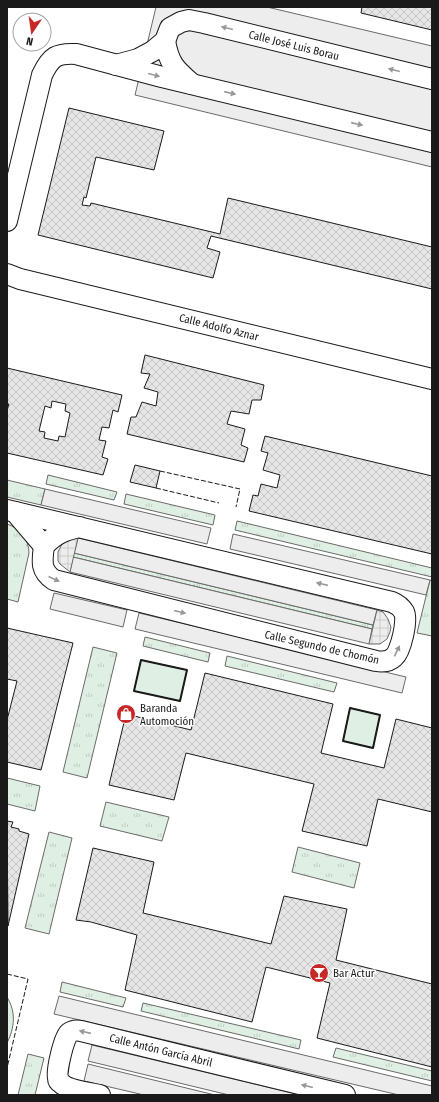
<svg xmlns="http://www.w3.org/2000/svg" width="439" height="1102" viewBox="0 0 439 1102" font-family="'Fira Sans Condensed',sans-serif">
  <defs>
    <pattern id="grass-tufts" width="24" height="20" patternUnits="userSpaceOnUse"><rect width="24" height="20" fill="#e0efe3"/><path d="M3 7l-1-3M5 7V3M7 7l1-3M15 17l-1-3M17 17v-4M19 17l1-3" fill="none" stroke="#c0ccc2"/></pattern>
    <pattern id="plaza-grid" width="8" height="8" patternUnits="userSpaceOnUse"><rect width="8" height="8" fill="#ededed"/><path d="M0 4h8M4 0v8" fill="none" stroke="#cbcbcb"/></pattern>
    <pattern id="building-cross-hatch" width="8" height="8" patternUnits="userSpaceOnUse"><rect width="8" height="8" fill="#e6e6e6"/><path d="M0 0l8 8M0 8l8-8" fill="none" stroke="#c5c5c5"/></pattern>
  </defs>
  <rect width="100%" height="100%" fill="#fff"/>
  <g fill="url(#grass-tufts)" stroke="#6a6a6a">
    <path d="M48,475L117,492L114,500L46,484Z"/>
    <path d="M7,480L45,489L41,505L7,497Z"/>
    <path d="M126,494L215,515L213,525L124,504Z"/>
    <path d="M237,521L432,568V577L235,530Z"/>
    <path d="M7,524C20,528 29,540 29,553L18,602L7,599Z"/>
    <path d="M74,553L373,625L372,629L73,557Z"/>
    <path d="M430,580L432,581V636L417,633Z"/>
    <path d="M145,637L210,653L208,662L143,646Z"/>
    <path d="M93,647L117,653L87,778L63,772Z"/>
    <path d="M227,656L337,683L334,692L225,666Z"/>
    <path d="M7,778L40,786L35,811L7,804Z"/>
    <path d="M106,802L169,817L162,841L100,826Z"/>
    <path d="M49,832L72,838L49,934L25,928Z"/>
    <path d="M298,847L360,863L354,888L292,872Z"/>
    <path d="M62,982L126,998L123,1007L60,992Z"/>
    <path d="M143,1003L301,1040L299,1049L141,1011Z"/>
    <path d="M336,1048L432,1071V1081L333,1057Z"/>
    <path d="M28,1054L44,1058L35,1095H18Z"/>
  </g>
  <g fill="#e0efe3" stroke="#6a6a6a">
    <path d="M141,660L187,670L180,701L134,691Z"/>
    <path d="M350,708L380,715L373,748L343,741Z"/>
    <path d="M7,997C16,1012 15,1027 7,1043Z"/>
  </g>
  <g fill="#ededed" stroke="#6a6a6a">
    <path d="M156,7H267L432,46V167L135,95Z"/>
    <path d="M45,489L211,528L207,544L41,505Z"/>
    <path d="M233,534L430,580L426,595L230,549Z"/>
    <path d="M78,538L377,610L373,625L74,553Z"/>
    <path d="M73,557L372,629L369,644L70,572Z"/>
    <path d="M54,593L127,610L123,627L50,609Z"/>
    <path d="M139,613L406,677L402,693L135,629Z"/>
    <path d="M59,996L432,1086V1095H399L54,1014Z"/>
    <path d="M92,1045L300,1095H229L88,1061Z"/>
    <path d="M88,1064L215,1095H144L84,1081Z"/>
  </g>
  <g fill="url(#plaza-grid)" stroke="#6a6a6a">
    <path d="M74,537L78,538L70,572L60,564L58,561V552L63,542Z"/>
    <path d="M377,610L383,612L388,619L391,627L390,632L387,639L380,644H369Z"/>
  </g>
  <g fill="url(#building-cross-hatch)" stroke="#1a1a1a" fill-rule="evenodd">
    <path d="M362,7H432V30L361,13Z"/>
    <path d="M69,108L164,131L154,170L96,157L86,198L84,197L82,205L90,206L91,203L220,234L228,198L432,247V289L211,236L207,248L220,252L213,278L38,235Z"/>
    <path d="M145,355L264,385L261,400H252L249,414L231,411L227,424L245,429L241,445L248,448L244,462L127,434L131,417H136L142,402L156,406L158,392L144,388L150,374L141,373Z"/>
    <path d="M7,368L122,395L118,412L113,410L109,428L102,427L99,440L106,441L102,457L108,459L103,475L7,453V410L9,404H7ZM52,401L66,404L65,411L70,413L65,437L59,436L58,441L44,438L45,432L39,431L45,406L51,408Z"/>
    <path d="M265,436L432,476V554L249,511L253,495L258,496L261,484L277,488L280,475L263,470L268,453L261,451Z"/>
    <path d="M135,465L160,471L156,488L130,482Z"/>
    <path d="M7,628L73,643L41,770L7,762V720L17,681L7,679Z"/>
    <path d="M205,673L333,704L321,753L384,768L396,719L432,728V812L378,799L367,846L302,831L314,784L186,753L174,800L109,785L126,714L191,730Z"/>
    <path d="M7,821L13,822L11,827L19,829V831L29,834L8,926Z"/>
    <path d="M93,848L154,862L143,913L271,944L284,896L347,909L336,960L432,984V1067L317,1038L330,983L266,967L252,1022L125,990L137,935L91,922L76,920Z"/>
  </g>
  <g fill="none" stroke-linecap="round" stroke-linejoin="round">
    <g stroke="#1a1a1a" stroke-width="22">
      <g id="minor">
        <path d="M165,41C169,64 175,69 192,84"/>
        <path d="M116,65L138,59L153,51L165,41L170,28L181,22L189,20L204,23L432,79"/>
        <path d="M7,221L42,75C51,56 57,53 76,54L162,77L432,142"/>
        <path d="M7,274L20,279L432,379"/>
        <path d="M7,510L392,602C397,604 401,607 404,612C408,620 401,651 394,657C389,662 382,662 376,661L54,580C40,571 42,561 44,546C55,534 65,530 80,527"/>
        <path d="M15,512L44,546"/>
        <path d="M100,1095C90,1093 67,1090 61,1083C59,1082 58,1080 58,1078C56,1071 64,1037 69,1033C73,1030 77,1030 81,1031L345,1095"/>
      </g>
    </g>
    <use href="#minor" stroke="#fff" stroke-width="20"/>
    <g stroke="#1a1a1a" stroke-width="1" stroke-dasharray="5 2" stroke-linecap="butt">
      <path d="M7,8V7"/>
      <path d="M160,471L240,489L236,507"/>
      <path d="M156,488L219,503"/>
      <path d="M7,974L28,979L7,1068"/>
    </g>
    <g stroke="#1a1a1a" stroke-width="2">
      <path d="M141,660L187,670L180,701L134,691Z"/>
      <path d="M350,708L380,715L373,748L343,741Z"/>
    </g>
  </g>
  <defs><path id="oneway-solid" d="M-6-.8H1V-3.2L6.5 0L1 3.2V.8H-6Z"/></defs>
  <g fill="#989898">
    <use href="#oneway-solid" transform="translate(227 28) rotate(-166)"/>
    <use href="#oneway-solid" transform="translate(394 70) rotate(-166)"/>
    <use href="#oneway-solid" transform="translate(154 75) rotate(15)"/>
    <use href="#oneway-solid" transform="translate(230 93) rotate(13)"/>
    <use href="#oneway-solid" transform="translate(357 124) rotate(13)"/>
    <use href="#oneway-solid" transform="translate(54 579) rotate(24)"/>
    <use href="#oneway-solid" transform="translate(322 584) rotate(-167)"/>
    <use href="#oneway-solid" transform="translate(180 612) rotate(14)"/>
    <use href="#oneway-solid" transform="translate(397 651) rotate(-64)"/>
    <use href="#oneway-solid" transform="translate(85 1032) rotate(-167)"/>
    <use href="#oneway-solid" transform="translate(307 1086) rotate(-166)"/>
  </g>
  <defs>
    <g id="shop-disc" transform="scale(1)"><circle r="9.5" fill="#c62828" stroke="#fff"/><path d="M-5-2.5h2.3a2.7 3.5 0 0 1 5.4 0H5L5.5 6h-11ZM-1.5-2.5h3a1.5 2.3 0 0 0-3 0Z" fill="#fff"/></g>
    <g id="bar-disc" transform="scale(1)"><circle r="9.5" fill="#c62828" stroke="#fff"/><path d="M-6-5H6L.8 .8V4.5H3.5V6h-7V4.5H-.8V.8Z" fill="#fff"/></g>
  </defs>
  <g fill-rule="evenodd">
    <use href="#shop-disc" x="126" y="714"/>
    <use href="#bar-disc" x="319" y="973"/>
  </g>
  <g text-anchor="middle" stroke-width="3" stroke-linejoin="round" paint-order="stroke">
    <g font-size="11" fill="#1a1a1a" stroke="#fff">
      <text transform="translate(294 45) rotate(14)" y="4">Calle José Luis Borau</text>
      <text transform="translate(219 327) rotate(14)" y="4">Calle Adolfo Aznar</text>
      <text transform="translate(322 647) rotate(13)" y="4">Calle Segundo de Chomón</text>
      <text transform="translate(161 1050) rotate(14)" y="4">Calle Antón García Abril</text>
    </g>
    <g font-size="11" fill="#1a1a1a" stroke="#fff" text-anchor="start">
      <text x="140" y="712">Baranda<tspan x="140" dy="13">Automoción</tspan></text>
      <text x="333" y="977">Bar Actur</text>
    </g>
  </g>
  <rect width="439" height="1102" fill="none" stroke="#1a1a1a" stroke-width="16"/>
  <g transform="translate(32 32) rotate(193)"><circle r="19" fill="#ffffff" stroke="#a3a3a3"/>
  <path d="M0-3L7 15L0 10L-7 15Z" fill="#c62828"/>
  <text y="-6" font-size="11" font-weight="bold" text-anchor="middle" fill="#1a1a1a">N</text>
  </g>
</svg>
